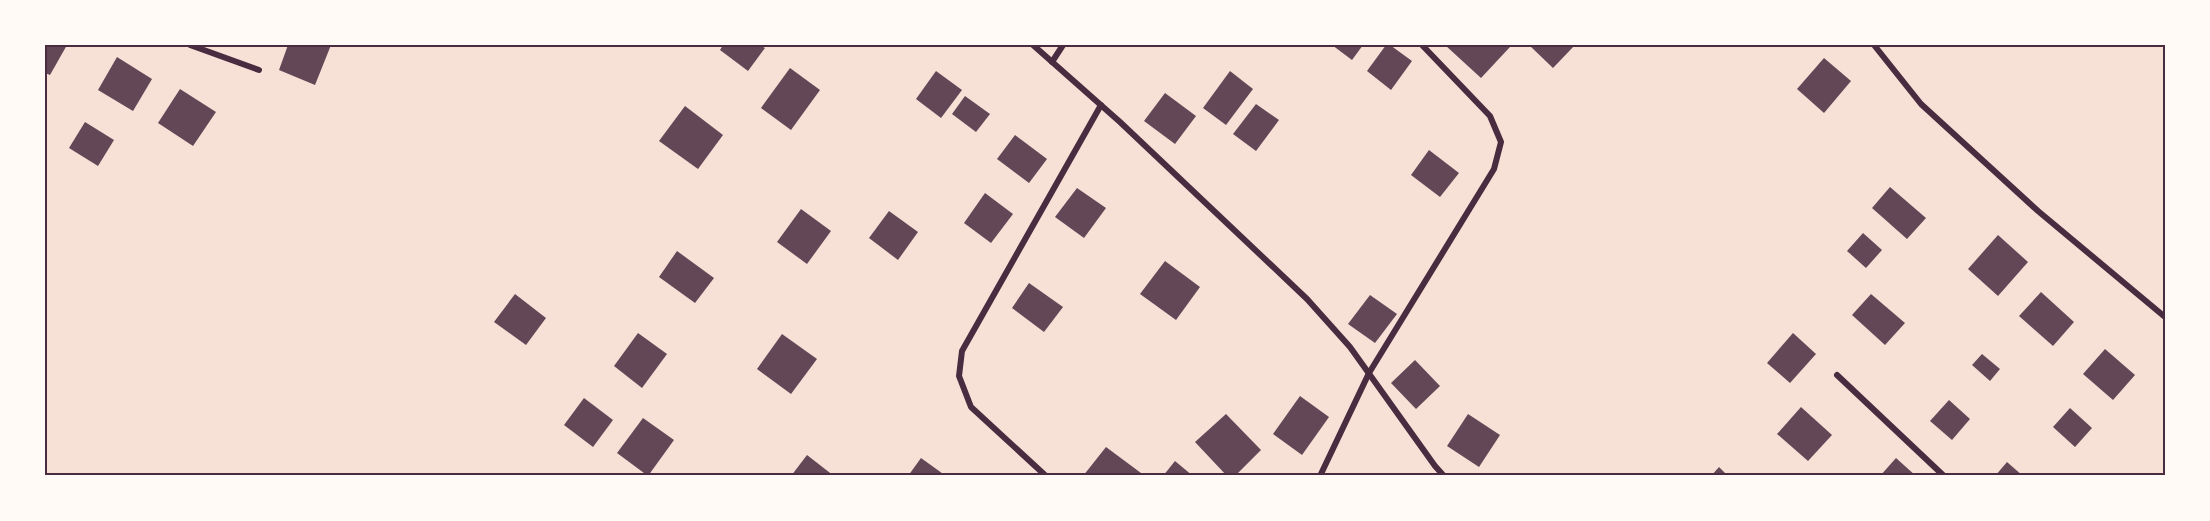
<svg xmlns="http://www.w3.org/2000/svg" width="2210" height="521" viewBox="0 0 2210 521" font-family="Signika,sans-serif">
  <rect width="100%" height="100%" fill="#f7e1d7"/>
  <g fill="#644757">
    <path d="M45,45H67L50,75L45,73Z"/>
    <path d="M288,45H331L315,85L279,70Z"/>
    <path d="M723,45H760L765,48L748,71L720,50Z"/>
    <path d="M1332,45H1363L1352,60Z"/>
    <path d="M1386,45H1390L1412,61L1391,90L1367,71Z"/>
    <path d="M1445,45H1508L1510,47L1481,78Z"/>
    <path d="M1529,45H1575L1553,68Z"/>
    <path d="M117,57L152,79L133,111L98,90Z"/>
    <path d="M1824,58L1851,81L1824,113L1797,89Z"/>
    <path d="M790,68L820,90L791,130L761,108Z"/>
    <path d="M936,71L962,90L941,118L916,99Z"/>
    <path d="M1230,71L1253,89L1226,125L1203,108Z"/>
    <path d="M180,89L216,112L193,146L158,123Z"/>
    <path d="M1165,93L1196,116L1175,144L1144,121Z"/>
    <path d="M965,96L990,114L976,132L952,114Z"/>
    <path d="M1256,104L1279,120L1256,151L1233,134Z"/>
    <path d="M685,106L723,135L698,169L659,141Z"/>
    <path d="M85,122L114,140L98,166L69,148Z"/>
    <path d="M1015,135L1047,159L1029,183L997,159Z"/>
    <path d="M1429,150L1459,173L1440,197L1411,175Z"/>
    <path d="M1890,187L1926,218L1907,239L1872,208Z"/>
    <path d="M1077,188L1106,208L1084,238L1055,217Z"/>
    <path d="M985,193L1013,214L991,243L964,223Z"/>
    <path d="M801,209L831,231L807,264L777,242Z"/>
    <path d="M889,211L918,232L898,260L869,238Z"/>
    <path d="M1863,233L1882,250L1866,268L1847,251Z"/>
    <path d="M1998,235L2028,262L1998,296L1968,269Z"/>
    <path d="M677,251L714,278L695,303L659,277Z"/>
    <path d="M1165,261L1200,287L1176,320L1140,294Z"/>
    <path d="M1029,283L1063,307L1044,332L1012,308Z"/>
    <path d="M2041,292L2074,322L2053,346L2019,316Z"/>
    <path d="M515,294L546,318L526,345L494,322Z"/>
    <path d="M1871,294L1905,323L1885,345L1852,315Z"/>
    <path d="M1370,295L1397,314L1375,343L1348,324Z"/>
    <path d="M638,333L667,354L642,388L614,366Z"/>
    <path d="M1793,333L1816,354L1790,383L1767,363Z"/>
    <path d="M782,334L817,359L791,394L757,369Z"/>
    <path d="M2105,349L2135,375L2113,400L2083,374Z"/>
    <path d="M1982,354L2000,369L1990,381L1972,365Z"/>
    <path d="M1415,360L1440,386L1416,409L1391,383Z"/>
    <path d="M1300,396L1329,417L1302,455L1273,434Z"/>
    <path d="M584,398L613,420L593,447L564,425Z"/>
    <path d="M1949,400L1970,419L1952,440L1930,421Z"/>
    <path d="M1801,407L1832,435L1808,461L1777,434Z"/>
    <path d="M2070,408L2092,428L2075,447L2053,427Z"/>
    <path d="M1226,414L1261,450L1235,476H1227L1195,442Z"/>
    <path d="M1468,414L1500,435L1479,467L1447,446Z"/>
    <path d="M643,418L674,440L648,476L617,453Z"/>
    <path d="M1106,447L1141,473L1139,476H1083Z"/>
    <path d="M807,455L834,476H791Z"/>
    <path d="M921,458L946,476H908Z"/>
    <path d="M1896,458L1916,476H1880Z"/>
    <path d="M1175,461L1193,476H1163Z"/>
    <path d="M2007,462L2023,476H1995Z"/>
    <path d="M1719,467L1728,476H1711Z"/>
  </g>
  <g fill="none" stroke-linecap="round" stroke-linejoin="round">
    <g stroke="#4a2c40" stroke-width="6">
      <path d="M190,45L259,70"/>
      <path d="M1033,45L1120,122L1307,299L1350,347L1435,466L1444,476"/>
      <path d="M1874,45L1921,104L2038,211L2165,317"/>
      <path d="M1052,62L1063,45"/>
      <path d="M1837,375L1944,476"/>
      <path d="M1046,476L971,407L959,376L962,351L1101,105"/>
      <path d="M1320,476L1369,373L1494,169L1501,142L1490,116L1422,45"/>
    </g>
  </g>
  <rect width="2210" height="521" fill="none" stroke="#fffaf5" stroke-width="93"/>
  <rect x="46" y="46" width="2118" height="428" fill="none" stroke="#4a2c40" stroke-width="2"/>
</svg>
